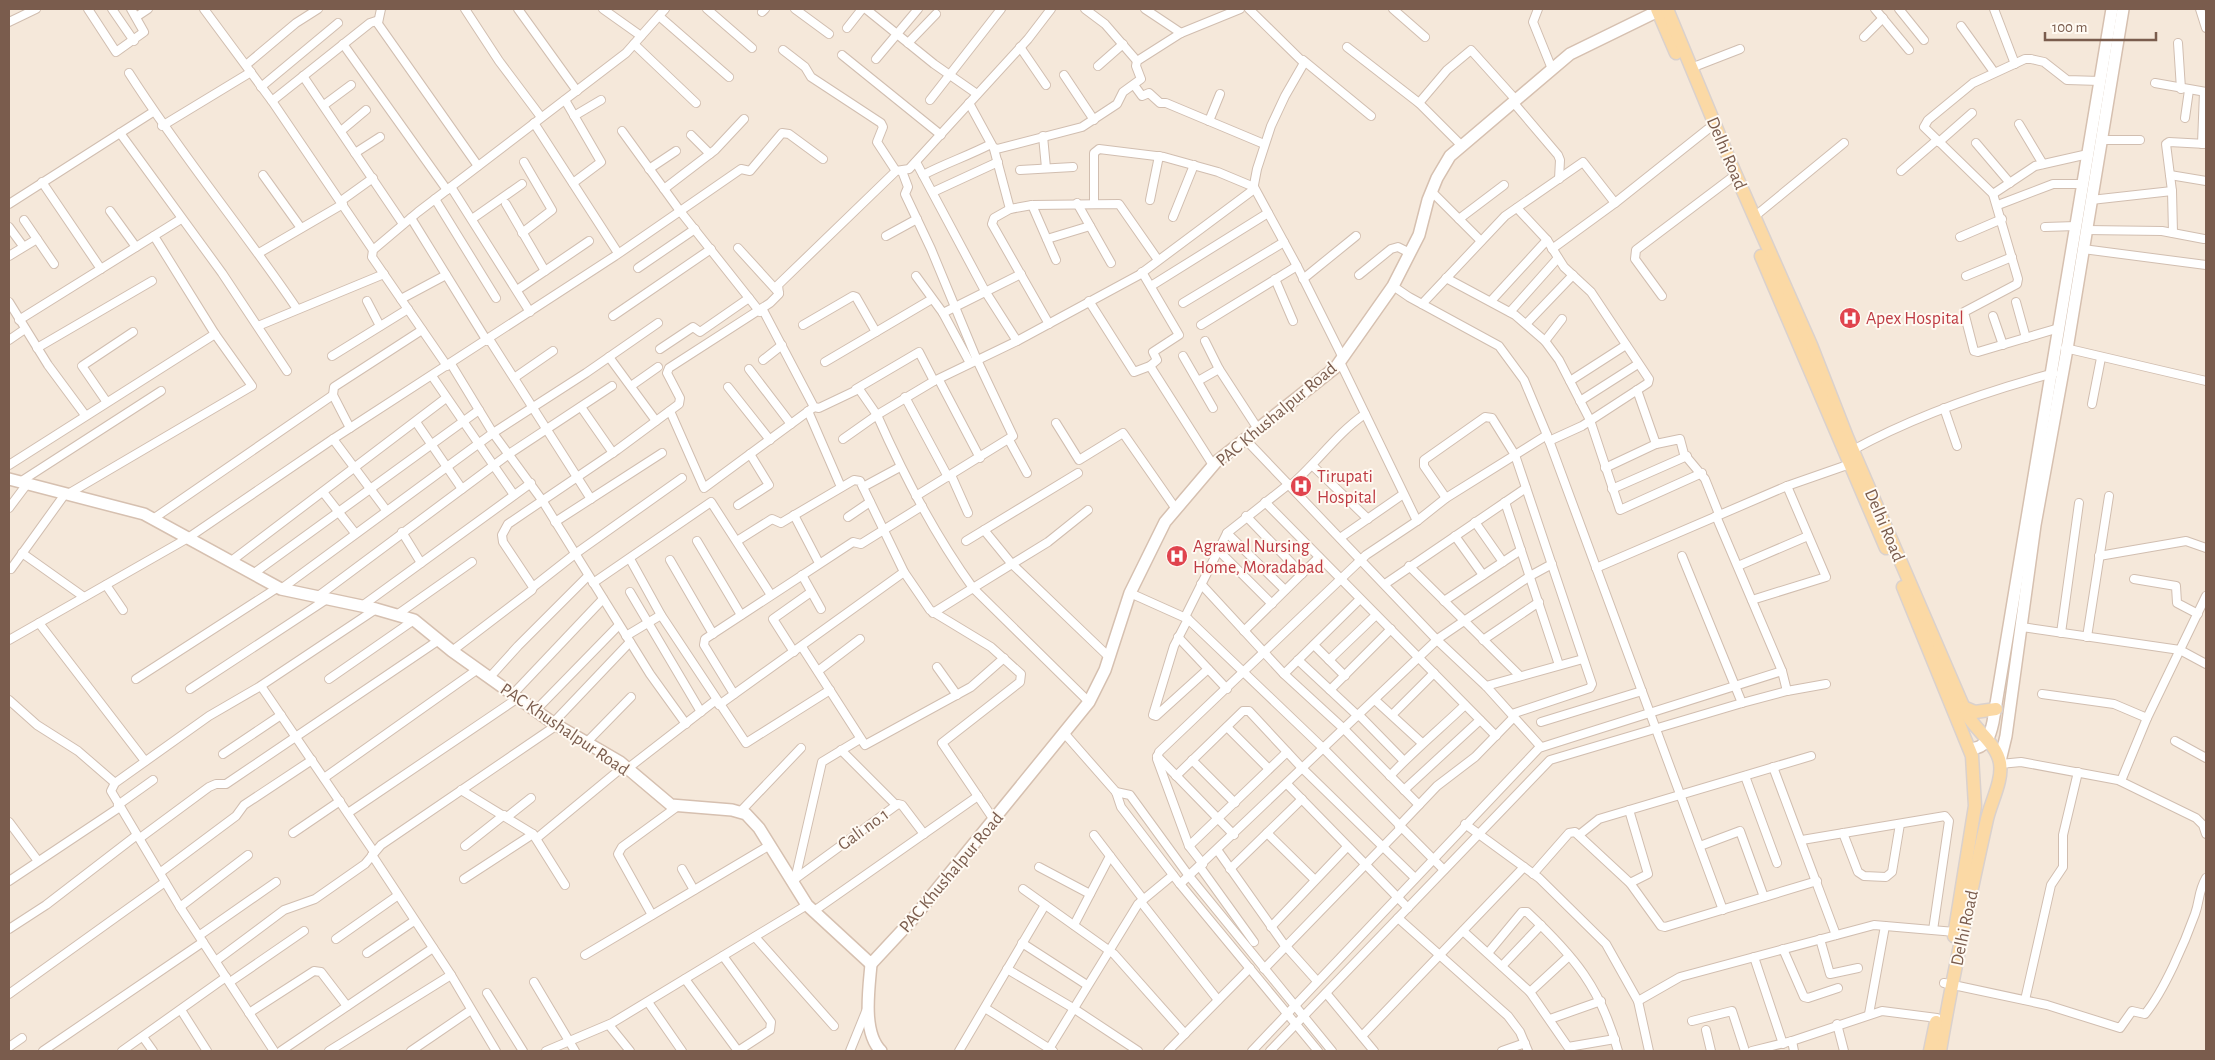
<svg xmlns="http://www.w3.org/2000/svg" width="2215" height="1060" viewBox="0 0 2215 1060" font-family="'Alegreya Sans',sans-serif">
  <rect width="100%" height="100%" fill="#fdf6ec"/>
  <rect fill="#f5e8da" x="9" y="9" width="2197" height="1042"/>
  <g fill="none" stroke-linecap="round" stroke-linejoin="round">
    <g stroke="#d1beb0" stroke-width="10">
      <g id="street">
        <path d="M88,9L116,52L144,32L131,9"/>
        <path d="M112,9L134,41"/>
        <path d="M204,9L272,101L373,250"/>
        <path d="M465,9L499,61L541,117"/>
        <path d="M518,9L577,91"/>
        <path d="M603,9L641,36"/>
        <path d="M707,9L752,48"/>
        <path d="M795,9L829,34"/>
        <path d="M866,9L934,64L977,94"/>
        <path d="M1085,9L1105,24L1137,61"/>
        <path d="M1145,9L1181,33"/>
        <path d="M1393,9L1425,37"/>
        <path d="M1538,9L1533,22L1552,69"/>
        <path d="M1875,9L1909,50"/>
        <path d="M1899,9L1924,40"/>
        <path d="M1994,9L2015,64"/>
        <path d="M2200,9L2206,28"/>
        <path d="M762,12L765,9"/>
        <path d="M659,16L729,77"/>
        <path d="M136,17L148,9"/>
        <path d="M9,22L36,9"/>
        <path d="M378,23L381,9"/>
        <path d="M1961,26L1994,72"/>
        <path d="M847,28L862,9"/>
        <path d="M1864,37L1883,18"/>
        <path d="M908,43L936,14"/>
        <path d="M2178,43L2181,89"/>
        <path d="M343,44L447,190"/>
        <path d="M634,44L696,103"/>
        <path d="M1020,47L1046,85"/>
        <path d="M1347,47L1419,103L1462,146"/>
        <path d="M783,50L805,67L811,77L881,123L883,127L877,142L896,171"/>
        <path d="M842,55L941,135"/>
        <path d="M876,59L918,9"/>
        <path d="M1303,60L1371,116"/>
        <path d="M246,65L296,23L318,9"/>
        <path d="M1098,66L1123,44"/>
        <path d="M1691,68L1740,49"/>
        <path d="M129,73C181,155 243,229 297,309"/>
        <path d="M1064,75L1094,120"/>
        <path d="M303,76L403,224"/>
        <path d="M2155,83L2206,92"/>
        <path d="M1134,85L1142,96L1149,93L1160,103H1166L1264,144"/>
        <path d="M261,87L338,23"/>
        <path d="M565,100L601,162L573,183"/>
        <path d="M930,100L1001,9"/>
        <path d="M272,101L370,23L376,21L478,166"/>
        <path d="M1513,102L1558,155L1560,160L1559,179"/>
        <path d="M969,103L993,147L997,149L1082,127L1117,104L1123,92L1141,79L1136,66L1137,61L1181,33L1240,9"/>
        <path d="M1419,103L1447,70L1471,50L1516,100"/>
        <path d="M324,105L351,85"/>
        <path d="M574,116L601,100"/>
        <path d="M2185,118L2189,90"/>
        <path d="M1209,121L1220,94"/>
        <path d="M534,123L618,253"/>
        <path d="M2019,124L2043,164"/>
        <path d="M162,126L251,72"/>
        <path d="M341,131L366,110"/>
        <path d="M622,131L680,211L760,312"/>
        <path d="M120,133L222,273L287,371"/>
        <path d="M691,135L710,154"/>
        <path d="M1043,136L1046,168"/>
        <path d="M2102,140H2140"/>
        <path d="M1939,142L1972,113"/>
        <path d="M1976,143L2010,183"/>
        <path d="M2202,144L2204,92"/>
        <path d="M994,149L1010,209"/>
        <path d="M355,153L380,137"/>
        <path d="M916,162L985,291L1017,341"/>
        <path d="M649,169L676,151"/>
        <path d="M1020,170L1073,167"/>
        <path d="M902,171L908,187L905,194L931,249L977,360L1013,436L916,496"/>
        <path d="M1901,171L1937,140"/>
        <path d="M263,175L301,228"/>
        <path d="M923,175C946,163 968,156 991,144"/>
        <path d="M2170,175L2206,181"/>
        <path d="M42,182L101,269"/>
        <path d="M451,187L530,312"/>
        <path d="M664,189L715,150L744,119"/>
        <path d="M1431,191L1481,241"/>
        <path d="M933,192L998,162"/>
        <path d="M1993,194L2035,166L2088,154"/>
        <path d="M435,199L496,298"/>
        <path d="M1150,200L1159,156"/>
        <path d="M2091,200L2172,191"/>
        <path d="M341,201L373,178"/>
        <path d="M1077,203L1111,263"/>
        <path d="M1094,203V153L1099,149L1164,157L1218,172L1254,187L1297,266L1343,358"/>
        <path d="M9,204L153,112"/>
        <path d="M506,204L545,271"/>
        <path d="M1032,205L1056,260"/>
        <path d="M1998,205L2053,184H2083"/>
        <path d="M1517,208L1547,240L1564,267L1591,292L1649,379L1648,383L1582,426L1549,441"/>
        <path d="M110,211L136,247"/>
        <path d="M1173,217L1194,165"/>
        <path d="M1754,217L1844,143"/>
        <path d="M411,218L487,341"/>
        <path d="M472,219L522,184"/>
        <path d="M1459,219L1504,185"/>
        <path d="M24,220L54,264"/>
        <path d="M9,227L23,246"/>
        <path d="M2045,227L2076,226"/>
        <path d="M2086,230L2162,231L2204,239"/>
        <path d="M522,233L552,210L524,162"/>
        <path d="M2173,233L2172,191L2166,144L2169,142L2206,144"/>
        <path d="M886,236L917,219"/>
        <path d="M1960,237L2002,219"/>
        <path d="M1047,239L1090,226"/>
        <path d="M738,248L779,293"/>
        <path d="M1552,249L1615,203L1708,129"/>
        <path d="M2083,249L2206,265"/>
        <path d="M259,253L343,204"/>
        <path d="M9,256L37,239"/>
        <path d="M638,268L695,229"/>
        <path d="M1359,275L1391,249L1398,247L1410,253"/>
        <path d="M916,276L943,313L970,363"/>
        <path d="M1966,276L2012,257"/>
        <path d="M1446,278L1515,315L1545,341L1559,360L1590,420L1620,510L1702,473"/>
        <path d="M1275,279L1293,321"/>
        <path d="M1303,279L1356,236"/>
        <path d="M1151,286L1268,213"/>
        <path d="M1393,286L1409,297L1499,346L1524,380L1547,435L1723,910"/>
        <path d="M517,290L589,241"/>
        <path d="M1662,296L1635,259L1636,250L1730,179"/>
        <path d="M401,299L446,275"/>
        <path d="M367,301L380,326"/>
        <path d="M1089,301L1134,372L1150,366L1157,360L1153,352L1179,335L1142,272"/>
        <path d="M1491,301L1547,240"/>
        <path d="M9,302L48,365L85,415"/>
        <path d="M2016,302L2026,338"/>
        <path d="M1183,303L1284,242"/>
        <path d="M1422,304L1505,216L1583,162L1615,203"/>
        <path d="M763,310L814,407L819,408L859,389L877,415L934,381L1017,341L1139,275L1253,190L1257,169L1271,126L1285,96L1304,63L1249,9"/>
        <path d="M1510,312L1558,258"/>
        <path d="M943,313L1021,274"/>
        <path d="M613,316L711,249"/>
        <path d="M1993,316L2003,345"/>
        <path d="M19,320L181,219"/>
        <path d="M1527,323L1573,275"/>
        <path d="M1049,324L992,224L994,218L1010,209L1032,205L1119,204L1158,260"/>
        <path d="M803,325L853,296L856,297L876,332"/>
        <path d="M1201,325L1297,266"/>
        <path d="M258,326L384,274"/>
        <path d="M2059,328L1978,352L1974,351L1964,312L2017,284L2018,279L1993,194L1924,127L1928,120L1973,83L2025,59H2031L2044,62L2067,80L2100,81"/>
        <path d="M489,339L591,499"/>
        <path d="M9,340L25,329"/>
        <path d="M1205,341L1219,369L1258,429"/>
        <path d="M1545,341L1562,319"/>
        <path d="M37,348L152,281"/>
        <path d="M2065,348L2206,381"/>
        <path d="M660,349L693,327L700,332L749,298"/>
        <path d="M332,356L408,309"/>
        <path d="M1183,356L1213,408"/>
        <path d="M609,357L656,421"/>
        <path d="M763,360L782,345"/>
        <path d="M825,362L932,299"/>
        <path d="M1340,362L1417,521"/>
        <path d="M451,364L493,433L542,500L650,674L686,724"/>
        <path d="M447,366L372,257L373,250L418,212L626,53L665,9"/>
        <path d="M1150,366L1213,465"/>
        <path d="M749,369L791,424"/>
        <path d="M432,376L514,495"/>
        <path d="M514,378L553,351"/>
        <path d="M939,380L980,458"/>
        <path d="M1198,381L1219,369"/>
        <path d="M1570,381L1626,345"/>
        <path d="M631,386L658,367"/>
        <path d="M728,387L770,440"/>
        <path d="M856,389L919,352L934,381"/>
        <path d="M1637,390L1656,444L1680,439L1684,454L1705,479L1719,514"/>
        <path d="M905,397L948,477"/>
        <path d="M106,401L82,366L133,332"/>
        <path d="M1580,401L1638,364"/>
        <path d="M2092,404L2101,358"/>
        <path d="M581,407L613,453"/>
        <path d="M1944,408L1957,446"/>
        <path d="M670,411L704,488L814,407"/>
        <path d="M808,411L841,487"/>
        <path d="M416,422L462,489"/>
        <path d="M1056,423L1079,460L1123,433L1176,509"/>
        <path d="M350,428L333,395L334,387L422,330"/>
        <path d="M333,439L386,510"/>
        <path d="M843,439L877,415C904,476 934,534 973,588L1048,542L1088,510"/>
        <path d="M1245,439L1437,640L1486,686L1541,747"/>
        <path d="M1009,440L1027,473"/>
        <path d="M1851,451C1914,416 1984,392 2054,373"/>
        <path d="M9,465L215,334"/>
        <path d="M1313,466L1368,519"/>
        <path d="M1605,468L1656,444"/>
        <path d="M951,475L968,513"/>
        <path d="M20,482L161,391"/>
        <path d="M1290,486C1317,463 1336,434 1365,414"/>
        <path d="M863,487L900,467"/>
        <path d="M1612,489L1687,456"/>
        <path d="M323,492L355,533"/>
        <path d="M68,494L252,386L215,334L154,236"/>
        <path d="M1446,498L1424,466V460L1485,417L1492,418L1515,455L1592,684L1590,688L1512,714"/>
        <path d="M1265,502L1496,736"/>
        <path d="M1505,502L1559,665"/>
        <path d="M738,505L769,485L750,454"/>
        <path d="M9,508L27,484"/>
        <path d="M794,515L819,563"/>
        <path d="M1246,516L1302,574"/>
        <path d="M1716,516L1782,671L1787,691"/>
        <path d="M848,517L870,502"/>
        <path d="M153,519L333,395"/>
        <path d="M555,522L662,453"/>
        <path d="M1475,522L1503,562"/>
        <path d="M984,530L1011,563L1109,657"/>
        <path d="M402,532L421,563"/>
        <path d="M1227,533L1285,590"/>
        <path d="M1455,536L1483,575"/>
        <path d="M1340,538L1402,495"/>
        <path d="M697,541L741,615"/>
        <path d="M737,541L772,519L781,523L854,480L860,481L904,572L930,610L991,647L1021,674L1020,682L942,743L994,820"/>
        <path d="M966,541L1078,473"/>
        <path d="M1218,550L1272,604"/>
        <path d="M22,553L84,597"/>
        <path d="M1682,556L1742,703"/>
        <path d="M2099,556L2186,541L2206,548"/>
        <path d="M630,559L661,615L746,743L830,690"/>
        <path d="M670,560L713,634"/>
        <path d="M230,562L446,398"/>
        <path d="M1409,566L1520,676"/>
        <path d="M1738,566L1808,536"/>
        <path d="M1596,568L1787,486L1853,463"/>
        <path d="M11,569L65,494"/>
        <path d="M253,574L479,410"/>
        <path d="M802,575L821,609"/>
        <path d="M2134,579L2176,586L2177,603L2198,614"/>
        <path d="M593,583L711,502L771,595"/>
        <path d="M1201,584L1284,674L1344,729L1419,805"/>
        <path d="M1385,584L1526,488"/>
        <path d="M106,585L123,610"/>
        <path d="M533,587L575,554L682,478"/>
        <path d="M281,589L493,433L586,373L658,323"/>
        <path d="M630,592L701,712"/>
        <path d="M1130,593L1188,619L1324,749L1444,870"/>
        <path d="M317,597L509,454L612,386"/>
        <path d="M1752,600L1826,577L1787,486"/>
        <path d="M1444,601L1521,550"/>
        <path d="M362,606L531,483"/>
        <path d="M933,613L973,588L1089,702"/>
        <path d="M398,614L472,562"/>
        <path d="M1185,617L1227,533L1289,484"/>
        <path d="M1188,619L1174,646L1153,715L1156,716L1208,669"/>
        <path d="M39,623L145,761"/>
        <path d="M2022,627L2180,650L2206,664"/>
        <path d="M1244,631L1319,557"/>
        <path d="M2061,633L2079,503"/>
        <path d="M626,636L661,615"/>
        <path d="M1178,637L1227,689"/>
        <path d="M2087,637L2109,496"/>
        <path d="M9,640L188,538L333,439L615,256L741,169L750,171L782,133L789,134L823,159"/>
        <path d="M1483,640L1539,602"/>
        <path d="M1314,645L1345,676"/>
        <path d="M802,647L865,745L971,687L1004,658"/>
        <path d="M452,651L532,590L533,587L503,542L502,535L508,524L617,450L679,404L680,398L667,373L669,368L770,303L779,294L778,285L896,171L909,169L1028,39L1051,9"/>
        <path d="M794,652L773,619L811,592"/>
        <path d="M1298,660L1358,716"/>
        <path d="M1329,660L1376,615"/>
        <path d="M937,667L957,695"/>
        <path d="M818,671L860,639"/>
        <path d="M1284,674L1360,599"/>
        <path d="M490,677L518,646L588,576"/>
        <path d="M136,679L277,588"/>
        <path d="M329,679L414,620"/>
        <path d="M261,686L374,852"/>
        <path d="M1486,686L1583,659"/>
        <path d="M190,689L327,599"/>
        <path d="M1330,690L1391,629"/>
        <path d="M513,694L603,599"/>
        <path d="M734,694L704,645L705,639L853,542L861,544L922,506"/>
        <path d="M2042,694L2114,704L2147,718"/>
        <path d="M9,700L37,725L78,751L115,783"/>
        <path d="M1375,700L1422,743"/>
        <path d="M719,705L904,572"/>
        <path d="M536,710L619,625"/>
        <path d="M1359,715L1404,761"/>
        <path d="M1392,715L1434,673"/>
        <path d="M1541,722L1642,691"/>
        <path d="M553,723L630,642"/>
        <path d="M1227,727L1269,769"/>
        <path d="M1065,734L1116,792L1121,807L1180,884L1318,1051"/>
        <path d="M2175,741L2206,758"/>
        <path d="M586,743L631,697"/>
        <path d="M841,750L896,805"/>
        <path d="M223,754L281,715"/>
        <path d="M1157,756L1234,835"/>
        <path d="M1192,760L1235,803"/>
        <path d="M2000,764L2021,762L2118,780L2196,818L2203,825L2206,834"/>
        <path d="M1773,767L1836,935"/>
        <path d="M627,769L716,700"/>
        <path d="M1176,776L1243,711H1249L1303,769L1414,877"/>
        <path d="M1390,776C1414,750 1440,729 1465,705"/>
        <path d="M1745,776L1777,863"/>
        <path d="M324,778L478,669"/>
        <path d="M2121,781L2147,718L2206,596"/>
        <path d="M1287,784L1408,908"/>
        <path d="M461,790L533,834L565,885"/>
        <path d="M1404,790L1480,720"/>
        <path d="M1116,792L1130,795L1189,876L1332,1051"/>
        <path d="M118,805L153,780"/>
        <path d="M1629,810L1648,874L1630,883"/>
        <path d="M740,812L801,748"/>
        <path d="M348,813L518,698"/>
        <path d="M507,817L531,798"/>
        <path d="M9,822L38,861"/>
        <path d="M1465,824L1539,878L1606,944L1638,1001L1649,1051"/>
        <path d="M1399,826L1437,786L1475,757L1514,717"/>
        <path d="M293,833L340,801"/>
        <path d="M1267,833L1315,880"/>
        <path d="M1843,833L1858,872L1864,876L1886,877L1892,872L1900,824"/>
        <path d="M1094,835L1143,899"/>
        <path d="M1579,835L1599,819L1811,756"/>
        <path d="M140,838L209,787L216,784H226L439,640"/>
        <path d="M537,838L624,766"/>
        <path d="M1802,840L1945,816L1949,821L1933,930"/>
        <path d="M465,846L504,815"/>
        <path d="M1189,846L1287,752"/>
        <path d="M1700,846L1740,831L1764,897"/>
        <path d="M1218,851L1283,943L1317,981"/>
        <path d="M372,855L451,975L496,1051"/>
        <path d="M1203,864L1189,846L1157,759L1159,752L1366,555L1417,521L1446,498L1547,435"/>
        <path d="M1039,867L1090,894"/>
        <path d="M1200,867L1254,942"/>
        <path d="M682,869L694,890"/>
        <path d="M1230,869L1302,799"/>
        <path d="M161,872L236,816L244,805L312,760"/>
        <path d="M1533,874L1569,833L1575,832L1630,883L1661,926L1665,927L1817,881"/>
        <path d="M464,879L533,834"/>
        <path d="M795,879L898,804L902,805L924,834"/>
        <path d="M9,881L120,807"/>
        <path d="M794,884L822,762L860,739"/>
        <path d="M1180,884L1439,638L1530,576L1552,564"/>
        <path d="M1023,889L1114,954L1185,1034"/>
        <path d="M1141,902L1218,1000"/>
        <path d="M180,907L248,855"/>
        <path d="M814,911L978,796"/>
        <path d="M652,915L618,854L622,847L678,806"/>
        <path d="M1398,918L1508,1016L1520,1032L1528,1051"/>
        <path d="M1074,925L1110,856"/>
        <path d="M1271,927L1347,847"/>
        <path d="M9,929L46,905L137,835"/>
        <path d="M1463,931L1530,992L1568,1047L1615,1039"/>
        <path d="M200,935L276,882"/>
        <path d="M755,937L834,1026"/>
        <path d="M336,939L397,896"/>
        <path d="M1820,939L1830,974L1858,968"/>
        <path d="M1022,943L1087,985"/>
        <path d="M1783,949L1804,997L1808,998L1838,988"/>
        <path d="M367,953L414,921"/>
        <path d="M1488,953L1522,912H1527C1574,956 1601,988 1618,1051"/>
        <path d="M585,955L770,845"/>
        <path d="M723,956L771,1022L770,1030L738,1051"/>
        <path d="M1754,957L1783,1044"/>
        <path d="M217,960L284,910L315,899L365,864L381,845L557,725"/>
        <path d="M1502,966L1541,925"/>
        <path d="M1007,969L1073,1008L1138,1051"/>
        <path d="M1264,969L1401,828"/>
        <path d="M685,979L738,1051"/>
        <path d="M230,982L304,931"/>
        <path d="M534,982L575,1051"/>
        <path d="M1944,983L2047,1005L2120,1028L2132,1011L2145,1014C2164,991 2185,942 2195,914C2200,900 2198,892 2206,878"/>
        <path d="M1530,992L1569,956"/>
        <path d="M487,993L523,1051"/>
        <path d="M1326,993L1374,1051"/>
        <path d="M9,994L165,882"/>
        <path d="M2025,1000L2051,885L2063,867V835L2078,772"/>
        <path d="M1638,1001L1680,977L1874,925L1955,932"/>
        <path d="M648,1002L682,1051"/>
        <path d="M985,1008L1053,1051"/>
        <path d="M181,1010L207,1051"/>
        <path d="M249,1013L314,971L321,972L347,1006"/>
        <path d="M1869,1014L1885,926"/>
        <path d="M1550,1019L1601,1001"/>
        <path d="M1692,1021L1732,1011L1745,1051"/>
        <path d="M1837,1024L1844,1051"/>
        <path d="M609,1025L630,1051"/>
        <path d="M1706,1030L1711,1051"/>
        <path d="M1362,1036L1524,867"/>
        <path d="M143,1037L153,1051"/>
        <path d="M1792,1041L1794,1051"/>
        <path d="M9,1047L22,1038"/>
        <path d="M1049,1049L1138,904L1173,875"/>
        <path d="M43,1051L203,942"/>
        <path d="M122,1051L226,977"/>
        <path d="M274,1051L180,907L111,791L115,783L209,716L259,687L376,609"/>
        <path d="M281,1051L433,948"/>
        <path d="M329,1051L451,975"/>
        <path d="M411,1051L471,1010"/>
        <path d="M546,1051L612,1023L807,905"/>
        <path d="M850,1051L867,1009"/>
        <path d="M959,1051L1045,905"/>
        <path d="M1168,1051L1250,968"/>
        <path d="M1252,1051L1539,748L1782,671"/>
        <path d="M1270,1051L1550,760L1742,703L1787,691L1826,684"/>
        <path d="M1502,1051L1525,1043"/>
        <path d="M1752,1051L1792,1041L1882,1011L1937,1018"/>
      </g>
    </g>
    <g stroke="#d6c0b0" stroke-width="14">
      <g id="secondary">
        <path d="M9,479L144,514L281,589L376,609L414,620L452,651L553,723L620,762L671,805L732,810L746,814L759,828L807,905L871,964L911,921L1089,702L1105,670L1130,593L1165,522L1216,462L1336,367L1393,286L1419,235L1428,200L1437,178L1450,156L1570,54L1658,11"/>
        <path d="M1970,749C1987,748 1990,736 1993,722L2112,9"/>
        <path d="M2000,761L2006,736L2035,525L2067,349L2123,9"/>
        <path d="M871,964C869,989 862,1032 881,1051"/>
      </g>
    </g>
    <g stroke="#dad1cd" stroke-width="15">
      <g id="primary">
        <path d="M1657,9L1676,53"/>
        <path d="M1667,9L1735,173L1811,345L1847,437L1966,713C1975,730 1997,744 2000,763C2003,780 1991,802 1987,819C1970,896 1953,973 1940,1051"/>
        <path d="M1761,256L1886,548"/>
        <path d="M1903,587L1972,756L1975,806L1954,936"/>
        <path d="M1963,707L1975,712L1996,709"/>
        <path d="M1930,1051L1936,1022"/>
      </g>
    </g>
    <use href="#street" stroke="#fff" stroke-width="8"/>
    <use href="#secondary" stroke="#fff" stroke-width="11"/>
    <use href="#primary" stroke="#fbd9a5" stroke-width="12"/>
  </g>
  <defs>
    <g id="hospital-disc" transform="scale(1.125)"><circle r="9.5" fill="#e0444e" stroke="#fffaf3"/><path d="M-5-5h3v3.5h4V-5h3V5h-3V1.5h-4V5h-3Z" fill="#fff"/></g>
  </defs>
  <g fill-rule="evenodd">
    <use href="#hospital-disc" x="1850" y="318"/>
    <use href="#hospital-disc" x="1301" y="486"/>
    <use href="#hospital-disc" x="1177" y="556"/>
  </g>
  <g text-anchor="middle" stroke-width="4" stroke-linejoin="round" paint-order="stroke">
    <g font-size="18" fill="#7a5c4d" stroke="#fffaf3">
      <text transform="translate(1727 153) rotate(67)" y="6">Delhi Road</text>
      <text transform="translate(1276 414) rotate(-40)" y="6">PAC Khushalpur Road</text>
      <text transform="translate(1885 525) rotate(67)" y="6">Delhi Road</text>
      <text transform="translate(565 729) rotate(34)" y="6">PAC Khushalpur Road</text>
      <text transform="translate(863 829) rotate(-36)" y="6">Gali no.1</text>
      <text transform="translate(951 872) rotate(-50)" y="6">PAC Khushalpur Road</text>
      <text transform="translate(1964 928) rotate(-78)" y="6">Delhi Road</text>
    </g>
    <g font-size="18" fill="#be3a42" stroke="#fffaf3" text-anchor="start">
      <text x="1866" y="324">Apex Hospital</text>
      <text x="1317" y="482">Tirupati<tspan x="1317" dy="21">Hospital</tspan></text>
      <text x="1193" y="552">Agrawal Nursing<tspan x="1193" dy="21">Home, Moradabad</tspan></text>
    </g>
  </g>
  <rect width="2215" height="1060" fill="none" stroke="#7a5c4d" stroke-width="20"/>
  <path d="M2045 32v8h111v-8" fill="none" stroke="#7a5c4d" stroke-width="2.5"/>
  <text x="2052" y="32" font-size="15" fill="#7a5c4d" stroke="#fffaf3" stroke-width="4" paint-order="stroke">100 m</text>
</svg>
